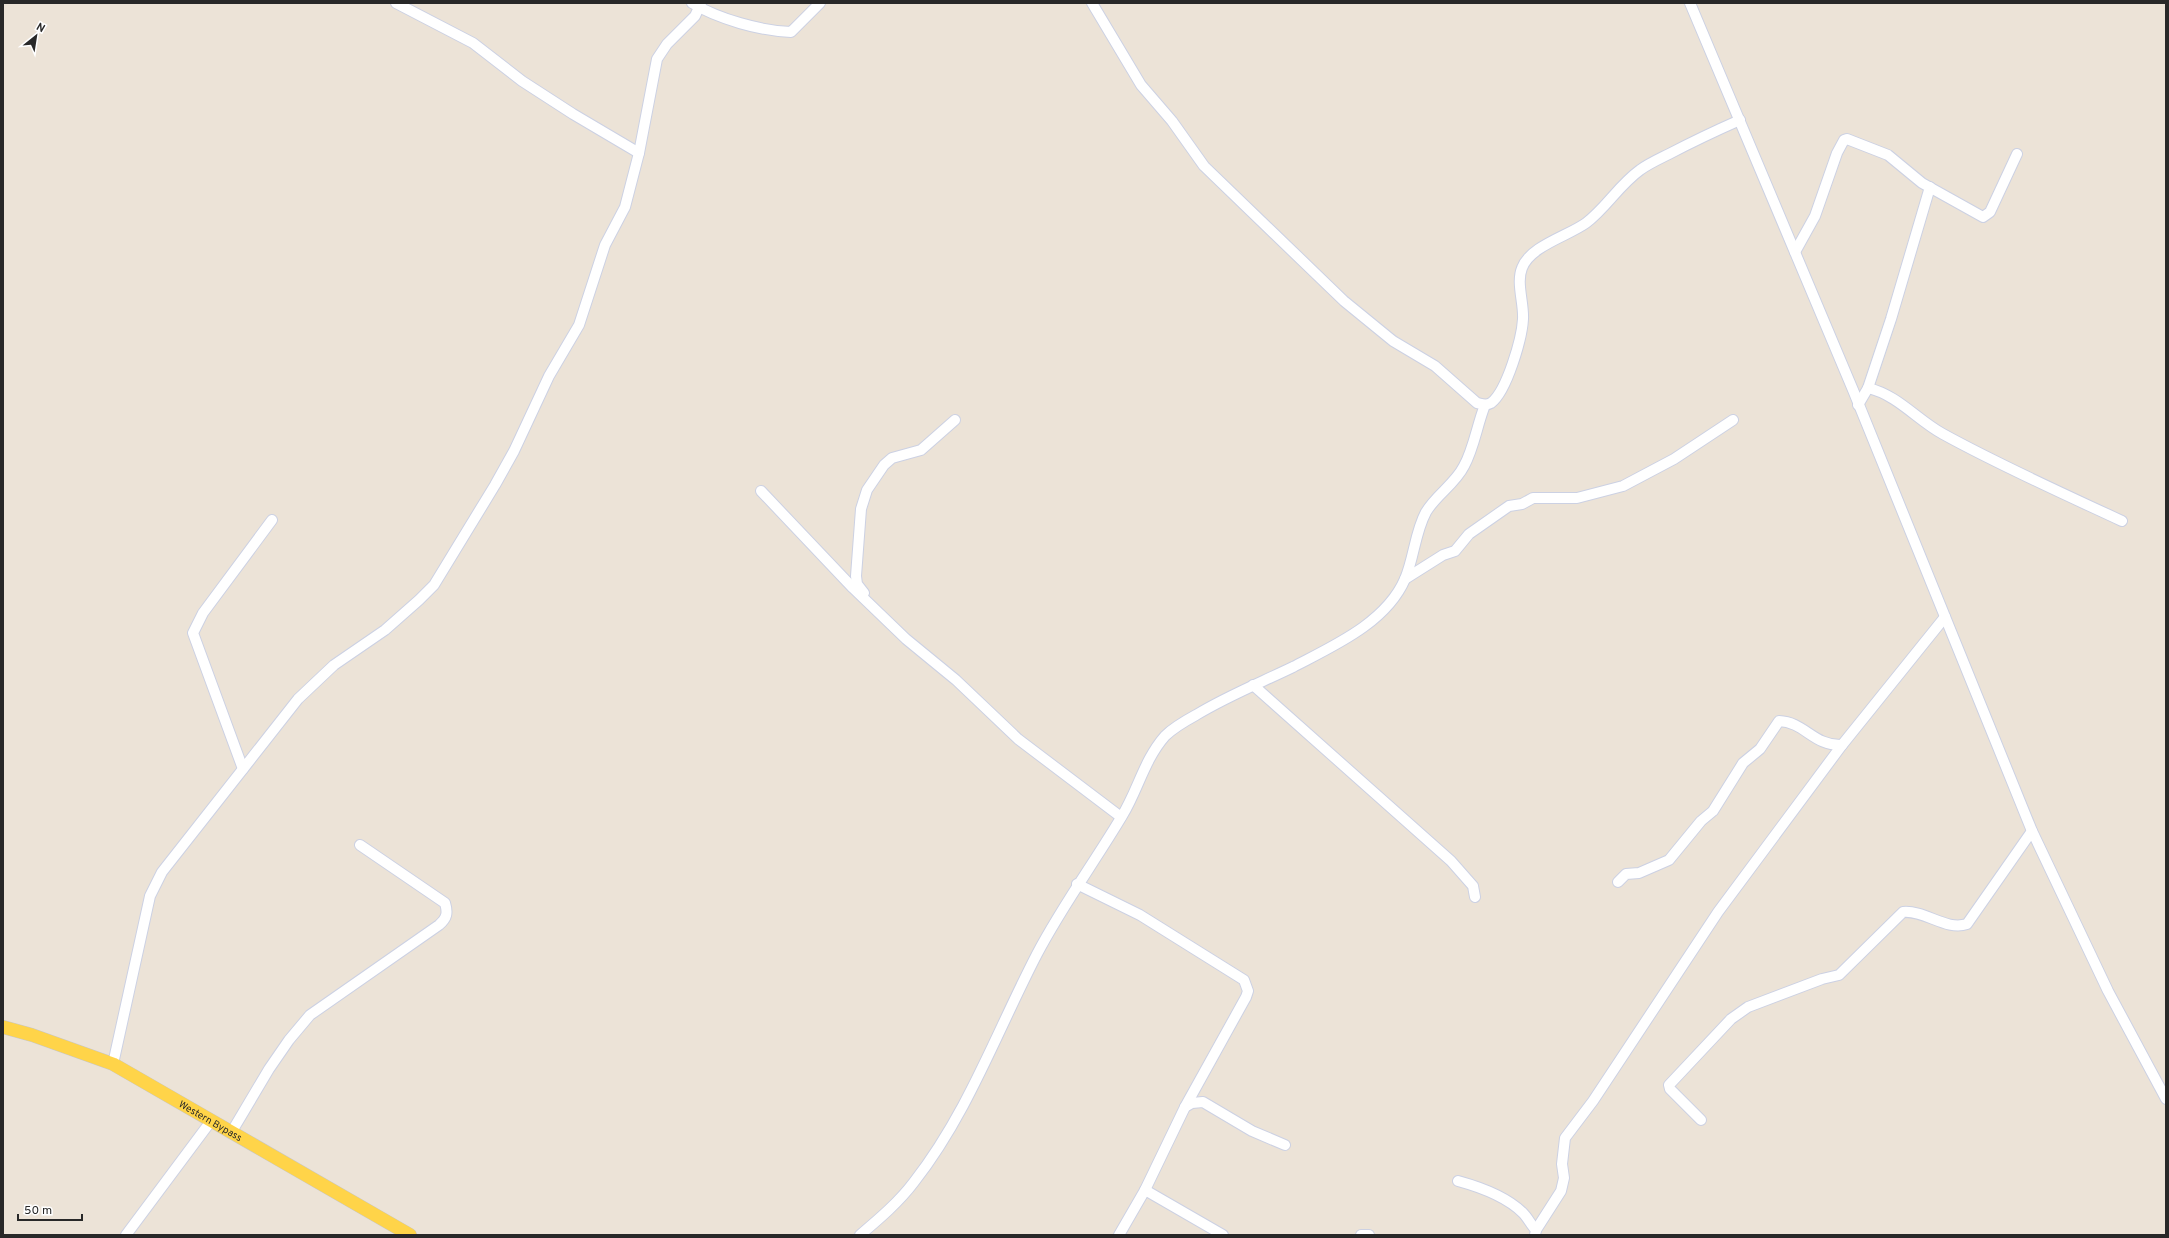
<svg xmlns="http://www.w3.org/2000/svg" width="2169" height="1238" viewBox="0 0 2169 1238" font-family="Overpass,sans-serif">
  <rect width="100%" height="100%" fill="#ece3d7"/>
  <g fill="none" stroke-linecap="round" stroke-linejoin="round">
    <g stroke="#ccd1e3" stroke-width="12">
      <g id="minor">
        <path d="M396,3L473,43L522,81L573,114L639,153"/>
        <path d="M692,3C718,19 761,31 791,32L820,3"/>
        <path d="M1092,3L1141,85L1172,121L1204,166L1344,301L1393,341L1435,366L1477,403C1482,404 1486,406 1491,403C1507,391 1522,338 1523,319C1524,303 1516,283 1522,268C1530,246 1568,236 1586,223C1606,208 1619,185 1640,170C1648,164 1659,159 1669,154C1692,142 1715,131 1740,120"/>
        <path d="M1690,3L1853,390L2032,831L2108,991L2166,1099"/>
        <path d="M1795,252L1815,216L1837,153L1844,140L1847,139L1888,155L1922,183L1983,217L1990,212L2017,154"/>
        <path d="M1868,388C1898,395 1917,420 1943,434C2001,466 2062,493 2122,521"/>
        <path d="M1858,405L1868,388L1891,319L1930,187"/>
        <path d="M761,491L853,588L906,639L956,680L1018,739L1121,817"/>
        <path d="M1405,579L1443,555L1455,551L1469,534L1509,506L1522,504L1533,498H1577L1623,486L1674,459L1733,420"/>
        <path d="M864,593L857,584L856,576L861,509L867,490L884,465L892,458L921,450L955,420"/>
        <path d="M1253,685L1451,861L1473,886L1475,897"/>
        <path d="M243,769L193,633L203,613L272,520"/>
        <path d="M1618,882L1626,874L1639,873L1669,860L1701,821L1713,811L1743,763L1760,749L1779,721C1805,722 1813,746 1842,745L1945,617"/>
        <path d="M1077,884L1140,915L1244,980L1248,991L1246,997L1185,1107"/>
        <path d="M113,1064L150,896L162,872L298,699L334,665L385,630L419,600L434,585L495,485L514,451L549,376L579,325L605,245L625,207L639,153L657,59L667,44L695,16L701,3"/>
        <path d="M1701,1120L1670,1089L1669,1085L1731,1019L1748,1007L1822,979L1839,975L1903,912C1925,910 1946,931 1967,924L2032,831"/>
        <path d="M231,1133L269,1069L289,1040L310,1015L439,925C447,918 448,913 445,903L360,845"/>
        <path d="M1458,1181C1480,1187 1507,1197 1523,1213C1528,1218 1531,1225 1536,1230L1535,1235"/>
        <path d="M1145,1190L1223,1235"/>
        <path d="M1536,1230L1561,1191L1564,1178L1562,1164L1565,1138L1593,1101L1718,912L1842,745"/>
        <path d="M126,1235L211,1121"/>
        <path d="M860,1235C879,1219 899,1202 914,1182C968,1113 997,1031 1037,954C1062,906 1094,863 1122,816C1138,790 1144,760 1165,736C1174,727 1185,721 1196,715C1227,696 1260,683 1293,667C1333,646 1386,623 1405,579C1414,558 1415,532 1426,512C1436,495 1455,484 1464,466C1474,448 1477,425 1485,405"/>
        <path d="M1119,1235L1145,1190L1185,1107L1192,1103L1203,1102L1252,1131L1285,1145"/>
        <path d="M1361,1235H1369"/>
      </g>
    </g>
    <g stroke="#c7c7c7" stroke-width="14">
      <g id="major">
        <path id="s1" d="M3,1027L32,1035L113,1064L410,1235"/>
      </g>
    </g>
    <use href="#minor" stroke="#fff" stroke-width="10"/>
    <use href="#major" stroke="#ffd449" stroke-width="13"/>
  </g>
  <g text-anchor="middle" stroke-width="3" stroke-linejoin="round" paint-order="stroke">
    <g font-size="10" fill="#282828" stroke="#fff">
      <text dy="4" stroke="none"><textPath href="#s1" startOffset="229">Western Bypass</textPath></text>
    </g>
  </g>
  <rect width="2169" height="1238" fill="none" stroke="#282828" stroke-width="8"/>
  <g transform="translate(36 36) rotate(30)" stroke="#ffffff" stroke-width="3" paint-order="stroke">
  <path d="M0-3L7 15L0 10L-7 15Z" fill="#282828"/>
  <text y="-6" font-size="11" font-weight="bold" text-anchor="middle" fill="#282828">N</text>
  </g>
  <path d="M18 1214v6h64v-6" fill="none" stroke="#282828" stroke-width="2"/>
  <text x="24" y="1214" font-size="12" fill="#282828" stroke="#ffffff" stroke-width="3" paint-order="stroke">50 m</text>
</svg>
